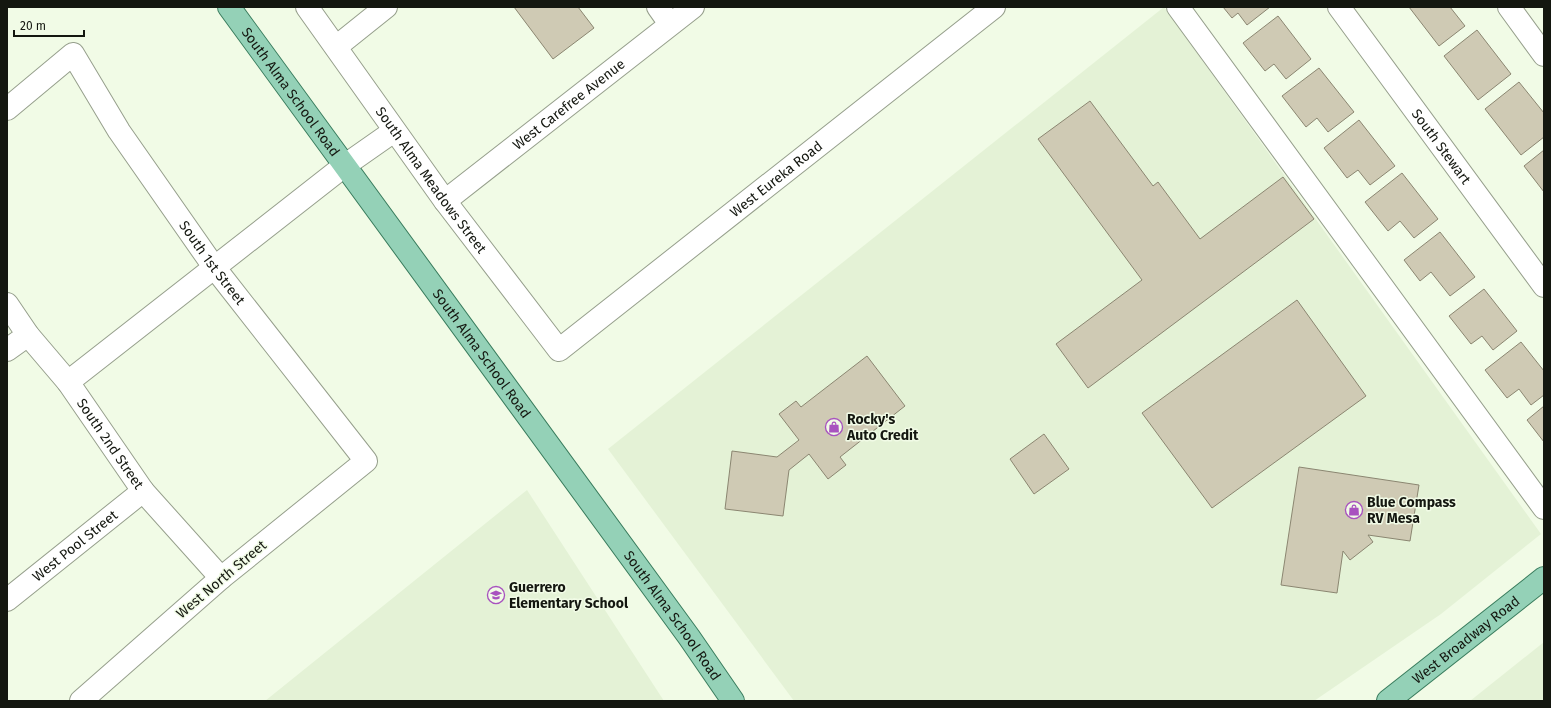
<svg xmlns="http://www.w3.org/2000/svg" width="1551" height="708" viewBox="0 0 1551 708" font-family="'Fira Sans',sans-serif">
  <rect width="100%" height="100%" fill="#f1fbe6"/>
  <g fill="#e4f2d6">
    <path d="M1164,7L1541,534L1441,614L1314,701H794L608,449Z"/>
    <path d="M527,490L664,701H264H265Z"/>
    <path d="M1544,642V701H1470Z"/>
  </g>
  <g fill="#cfcab4" stroke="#8b8671">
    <path d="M514,7H578L594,28L553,59Z"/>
    <path d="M1223,7H1270L1247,25L1238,13L1232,18Z"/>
    <path d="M1409,7H1450L1465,26L1439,46Z"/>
    <path d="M1278,16L1311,59L1286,79L1274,64L1265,71L1243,43Z"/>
    <path d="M1477,30L1511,74L1478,100L1444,56Z"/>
    <path d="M1319,68L1354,112L1328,132L1317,118L1306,127L1282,96Z"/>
    <path d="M1519,82L1544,113V137L1521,155L1485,109Z"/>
    <path d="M1090,101L1153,186L1158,182L1200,239L1283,177L1314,219L1088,388L1056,344L1142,280L1038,139Z"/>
    <path d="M1359,120L1395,166L1370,185L1358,170L1347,178L1324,148Z"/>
    <path d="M1544,150V192L1524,166Z"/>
    <path d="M1402,173L1438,219L1414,238L1400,221L1388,231L1365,202Z"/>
    <path d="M1440,232L1475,277L1450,296L1431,272L1420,281L1404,260Z"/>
    <path d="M1484,289L1517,331L1493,350L1482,336L1471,344L1449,316Z"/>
    <path d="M1297,300L1366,396L1212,508L1142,413Z"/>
    <path d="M1521,342L1544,371V395L1531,405L1519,389L1507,398L1485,370Z"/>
    <path d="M867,356L905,406L840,457L846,465L828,479L809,454L789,470L783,516L725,509L732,451L777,457L799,440L779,414L796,401L801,407Z"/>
    <path d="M1544,406V442L1527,420Z"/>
    <path d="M1044,434L1069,469L1034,494L1010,459Z"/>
    <path d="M1299,467L1419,485L1410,541L1368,535L1373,542L1350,560L1343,551L1337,593L1281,585Z"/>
  </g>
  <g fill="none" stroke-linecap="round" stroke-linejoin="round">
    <g stroke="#969f8c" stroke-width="24">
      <g id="minor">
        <path id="s1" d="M307,7L445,201L559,350L994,7"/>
        <path d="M658,7L670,24"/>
        <path d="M1178,7L1544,508"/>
        <path id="s2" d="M1339,7L1544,286"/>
        <path d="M1509,7L1544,55"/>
        <path d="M336,47L386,7"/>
        <path id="s3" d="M7,109L73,54L119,131L214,267L366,461L221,578L81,701"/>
        <path id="s4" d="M445,201L693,7"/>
        <path id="s5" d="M7,304L28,335L68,382L143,491L221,578"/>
        <path d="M7,350L28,335"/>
        <path d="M68,382L344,166L394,131"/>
        <path id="s6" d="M7,600L143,491"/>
      </g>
    </g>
    <g stroke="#397c5d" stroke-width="24">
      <g id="major">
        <path id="s7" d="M229,7L689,637L733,701"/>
        <path id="s8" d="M1388,701L1544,578"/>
      </g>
    </g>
    <use href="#minor" stroke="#fff" stroke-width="22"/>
    <use href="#major" stroke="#94d1b7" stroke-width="22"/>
  </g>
  <defs>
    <g id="shop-ring" transform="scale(0.9)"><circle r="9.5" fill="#f1fbe6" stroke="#a852bf" stroke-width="1.5"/><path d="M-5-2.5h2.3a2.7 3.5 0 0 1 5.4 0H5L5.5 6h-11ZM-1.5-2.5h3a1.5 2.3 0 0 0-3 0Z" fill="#a852bf"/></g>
    <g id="school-ring" transform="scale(0.9)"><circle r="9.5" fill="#f1fbe6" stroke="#a852bf" stroke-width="1.5"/><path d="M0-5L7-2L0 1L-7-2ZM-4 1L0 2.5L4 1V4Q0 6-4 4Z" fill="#a852bf"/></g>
  </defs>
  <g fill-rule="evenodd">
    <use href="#shop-ring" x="834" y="427"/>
    <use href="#shop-ring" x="1354" y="510"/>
    <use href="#school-ring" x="496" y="595"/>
  </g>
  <g text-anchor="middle" stroke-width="3" stroke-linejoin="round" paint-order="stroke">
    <g font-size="14" fill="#141710" stroke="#f1fbe6">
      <text dy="5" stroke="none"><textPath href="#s7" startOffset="105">South Alma School Road</textPath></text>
      <text dy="5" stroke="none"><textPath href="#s4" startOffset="157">West Carefree Avenue</textPath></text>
      <text dy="5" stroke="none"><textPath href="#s2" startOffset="173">South Stewart</textPath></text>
      <text dy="5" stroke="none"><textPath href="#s1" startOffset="702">West Eureka Road</textPath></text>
      <text dy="5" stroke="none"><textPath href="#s1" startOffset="213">South Alma Meadows Street</textPath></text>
      <text dy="5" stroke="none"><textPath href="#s3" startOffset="337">South 1st Street</textPath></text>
      <text dy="5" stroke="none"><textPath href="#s7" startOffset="429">South Alma School Road</textPath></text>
      <text dy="5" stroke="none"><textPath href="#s5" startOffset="174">South 2nd Street</textPath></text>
      <text dy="5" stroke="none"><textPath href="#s6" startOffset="87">West Pool Street</textPath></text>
      <text transform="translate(221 579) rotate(-40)" y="5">West North Street</text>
      <text dy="5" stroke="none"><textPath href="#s7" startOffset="753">South Alma School Road</textPath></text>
      <text dy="5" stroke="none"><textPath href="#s8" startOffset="99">West Broadway Road</textPath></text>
    </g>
    <g font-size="14" font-weight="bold" fill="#141710" stroke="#f1fbe6" text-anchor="start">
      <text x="847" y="424">Rocky's<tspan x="847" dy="16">Auto Credit</tspan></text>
      <text x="1367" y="507">Blue Compass<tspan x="1367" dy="16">RV Mesa</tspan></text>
      <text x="509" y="592">Guerrero<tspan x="509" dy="16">Elementary School</tspan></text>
    </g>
  </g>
  <rect width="1551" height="708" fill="none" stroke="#141710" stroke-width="16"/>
  <path d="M14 30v6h70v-6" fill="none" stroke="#141710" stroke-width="2"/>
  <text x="20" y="30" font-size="12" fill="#141710" stroke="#f1fbe6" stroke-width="3" paint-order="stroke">20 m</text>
</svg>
